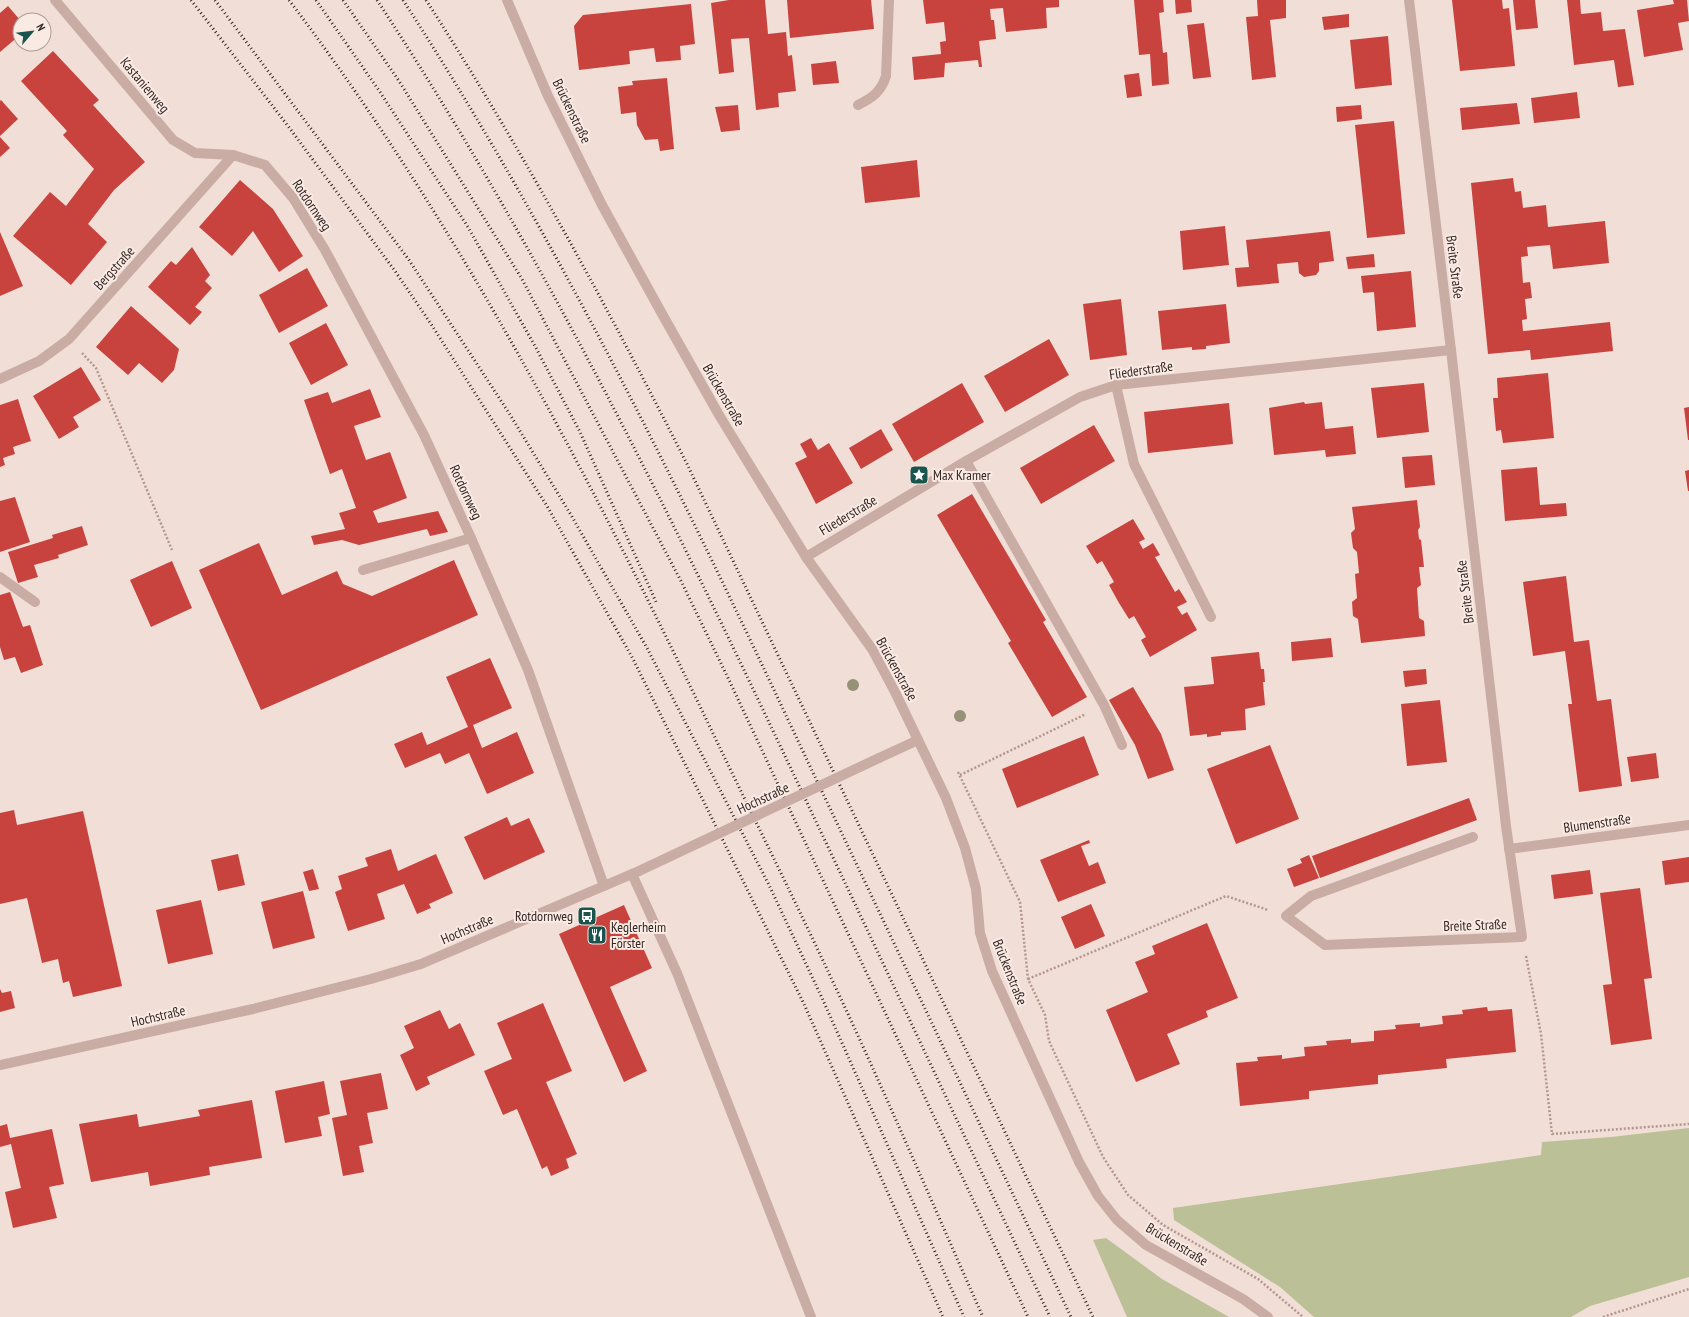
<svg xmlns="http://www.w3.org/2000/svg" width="1689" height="1317" viewBox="0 0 1689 1317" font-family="'PT Sans Narrow',sans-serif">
  <rect width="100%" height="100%" fill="#f1dfd7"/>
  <g fill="#bbc097">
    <path d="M1689,1128V1277L1590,1306L1571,1317H1314L1280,1287L1174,1220L1173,1208L1541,1155L1542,1142L1611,1137Z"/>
    <path d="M1106,1238L1162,1279L1229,1317H1127L1093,1240Z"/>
  </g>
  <g fill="#c8423e">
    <path d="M729,0H765L768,34L786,32L788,56L792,55L796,91L778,93L779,107L756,110L749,38L731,39L734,72L719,74L711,3Z"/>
    <path d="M787,0H871L874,29L790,38Z"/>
    <path d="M923,0H1059V7L1046,8L1047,28L1006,32L1003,8L990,9L991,20H994L996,39L979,41L982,67H979L978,60L945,63L944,77L914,80L912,57L941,54L940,42L946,41L944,22L926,24Z"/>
    <path d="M1134,0H1163L1164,12L1159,13L1163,53L1167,52L1169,84L1152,86L1150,54L1139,55Z"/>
    <path d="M1175,0H1191L1192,12L1176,14Z"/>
    <path d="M1257,0H1286V18L1270,20L1276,77L1252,80L1246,17L1258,16Z"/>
    <path d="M1452,0H1502L1503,9L1509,8L1515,66L1460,71Z"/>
    <path d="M1513,0H1535L1538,28L1516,30Z"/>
    <path d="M1567,0H1580L1581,14L1601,12L1603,31L1625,29L1634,85L1618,87L1614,60L1574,65Z"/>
    <path d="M1673,0H1687L1689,21L1678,23L1683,50L1644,57L1637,10L1674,4Z"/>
    <path d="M691,4L695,44L680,46L681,60L656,62L654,48L629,51L630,64L579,70L574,26L583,15Z"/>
    <path d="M8,6L20,20V35L0,52V13Z"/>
    <path d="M1349,14V27L1324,30L1322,17Z"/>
    <path d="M1204,23L1211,77L1193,79L1187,25Z"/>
    <path d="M1388,36L1392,85L1355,89L1350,40Z"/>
    <path d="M53,51L99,100L93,105L145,162L114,190L88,224L107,242L71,285L13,236L50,192L66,206L94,169L63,135L67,131L21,81Z"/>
    <path d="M836,61L839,83L813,85L811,64Z"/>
    <path d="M1139,73L1142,96L1127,98L1124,75Z"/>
    <path d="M667,78L674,149L660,151L658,139L645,140L637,125L636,112L621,114L618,87L633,85L632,81Z"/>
    <path d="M1577,92L1580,118L1534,123L1531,98Z"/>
    <path d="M1,100L18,119L0,136V101Z"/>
    <path d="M1517,103L1520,124L1462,130L1460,108Z"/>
    <path d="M738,105L740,130L721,132L715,107Z"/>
    <path d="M1361,105L1362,119L1337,122L1336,107Z"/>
    <path d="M1394,121L1405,234L1367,238L1355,125Z"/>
    <path d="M0,137L10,148L0,157Z"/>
    <path d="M917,160L920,197L865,203L861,167Z"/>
    <path d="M1513,178L1515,192L1521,191L1523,208L1546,205L1548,227L1605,221L1609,263L1553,269L1550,245L1527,247L1528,256L1521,257L1523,283L1530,282L1532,298L1525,299L1527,319L1522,320L1523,331L1610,322L1613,351L1531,360L1530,350L1488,354L1471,183Z"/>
    <path d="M240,180L273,209L303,256L279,272L253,231L232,256L199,227Z"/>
    <path d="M1225,226L1229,265L1183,270L1180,231Z"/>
    <path d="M1330,231L1334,261L1319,263V271L1316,275L1304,277L1299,273L1298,262L1277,264L1279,283L1237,287L1235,268L1249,267L1246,240Z"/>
    <path d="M0,232L23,286L0,296Z"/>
    <path d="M192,247L210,275L205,281L212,288L195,307L202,312L190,325L148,287L171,261L176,265Z"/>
    <path d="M1374,254L1375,267L1348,269L1346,257Z"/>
    <path d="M307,268L328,306L279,333L259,295Z"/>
    <path d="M1411,271L1416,327L1377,331L1374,292L1363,293L1361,276Z"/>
    <path d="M1121,299L1127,355L1090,360L1083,304Z"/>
    <path d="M1226,304L1230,343L1206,346V349L1192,350V347L1162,350L1158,311Z"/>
    <path d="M131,306L179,349L174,370L162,383L139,363L128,375L96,347Z"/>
    <path d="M326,323L348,365L311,385L289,343Z"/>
    <path d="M1049,339L1069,375L1005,412L984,376Z"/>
    <path d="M81,367L101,400L73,417L79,427L59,439L33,396Z"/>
    <path d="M1548,373L1554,438L1503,443L1501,430L1496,431L1493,398H1498L1497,378Z"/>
    <path d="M962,383L984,422L914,462L892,424Z"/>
    <path d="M1424,383L1429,432L1377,438L1371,388Z"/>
    <path d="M370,389L381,417L354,426L366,460L390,452L407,498L373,511L378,523L438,511L448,532L430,536L427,529L359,545L342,540L314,545L311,536L345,529L339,513L356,508L342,469L330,474L304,400L328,392L332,403Z"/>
    <path d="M18,399L31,441L13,447L15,454L3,458L5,465L0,467V405Z"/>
    <path d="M1304,402L1305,404L1322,402L1325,429L1353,426L1356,454L1326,457L1325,450L1274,455L1269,408Z"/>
    <path d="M1229,403L1233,444L1148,453L1144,412Z"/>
    <path d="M1689,407V440H1688L1684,408Z"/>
    <path d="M1094,425L1115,461L1041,504L1020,468Z"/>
    <path d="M881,429L893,450L861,469L849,448Z"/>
    <path d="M811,438L818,450L829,443L853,483L816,504L795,463L807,457L800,444Z"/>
    <path d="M1432,455L1435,485L1405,488L1402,457Z"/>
    <path d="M1537,467L1540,505L1566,503L1567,516L1505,521L1501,470Z"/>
    <path d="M1689,470V491H1688L1685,471Z"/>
    <path d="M972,494L1046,620L1043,622L1087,697L1052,717L1008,643L1011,641L937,515Z"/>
    <path d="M15,497L30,542L0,552V501Z"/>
    <path d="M1417,500L1420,527L1418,530L1419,539L1421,540L1424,567H1419L1421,585L1417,588L1419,618L1424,621L1425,636L1361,643L1358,619L1353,616L1352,602L1357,598L1355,574L1359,573L1357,552L1353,548L1351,533L1355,529L1352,507Z"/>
    <path d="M1133,519L1145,539L1139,542L1143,549L1153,543L1160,555L1155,557L1175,592L1179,589L1187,602L1177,607L1182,615L1187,612L1197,630L1150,657L1141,640L1146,637L1134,616L1129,619L1119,603L1109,585L1114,582L1102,561L1097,564L1086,546Z"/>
    <path d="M82,526L88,545L58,555L59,558L34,565L38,577L18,583L8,552L53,538L52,535Z"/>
    <path d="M259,543L282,595L337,571L343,584L372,596L454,560L478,615L261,710L199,570Z"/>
    <path d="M172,561L192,608L151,627L130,580Z"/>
    <path d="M1566,576L1574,642L1589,640L1597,701L1611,699L1622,786L1579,792L1568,704H1572L1565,651L1533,656L1523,582Z"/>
    <path d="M10,592L23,627L30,625L43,665L21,673L15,657L4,660L0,647V595Z"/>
    <path d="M1331,638L1333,657L1292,661L1291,642Z"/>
    <path d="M1259,652L1261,669H1264L1265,682H1263L1265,705L1245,709L1246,730L1221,732V735L1207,737V734L1190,736L1184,687L1214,684L1211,657Z"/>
    <path d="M490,658L512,708L473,725L482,748L517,732L534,773L487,794L469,753L445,764L440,753L405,768L394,744L422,732L427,745L468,727L446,677Z"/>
    <path d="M1426,669L1427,684L1405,687L1403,671Z"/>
    <path d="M1133,687L1161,734L1174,770L1148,779L1135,745L1109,700Z"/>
    <path d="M1440,700L1447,762L1407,766L1401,704Z"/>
    <path d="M1084,736L1099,775L1017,808L1002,769Z"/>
    <path d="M1270,745L1299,819L1236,844L1207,769Z"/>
    <path d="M1656,753L1659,778L1631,782L1627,757Z"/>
    <path d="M1469,798L1477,820L1320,878L1312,856Z"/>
    <path d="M14,810L17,825L83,811L122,986L73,997L69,981L63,983L58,959L42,963L27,898L0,904V813Z"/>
    <path d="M507,817L511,826L529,818L545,852L484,880L464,837Z"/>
    <path d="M1089,840L1090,843L1081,846L1089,866L1098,862L1106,883L1058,902L1040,860Z"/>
    <path d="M391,849L398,871L436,854L453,893L429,904L431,908L417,914L404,884L377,894L385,919L348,931L335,892L342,889L338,876L368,866L365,858Z"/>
    <path d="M238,854L245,885L218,891L211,860Z"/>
    <path d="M1309,855L1319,878L1294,887L1287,869L1302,863L1300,859Z"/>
    <path d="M1689,857V882L1665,885L1662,861Z"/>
    <path d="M313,869L319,889L309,891L303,872Z"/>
    <path d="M1590,870L1593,894L1554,899L1551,875Z"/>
    <path d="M1640,888L1652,978L1644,979L1652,1039L1611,1045L1603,985L1612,984L1600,893Z"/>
    <path d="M303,891L315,938L273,949L261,902Z"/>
    <path d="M201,900L213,954L168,964L156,910Z"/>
    <path d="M1091,904L1105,936L1075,949L1061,917Z"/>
    <path d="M624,905L652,968L610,987L647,1071L624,1082L559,934Z"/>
    <path d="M1207,923L1238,998L1206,1011L1208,1017L1167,1034L1180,1064L1136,1082L1106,1010L1148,992L1135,962L1155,954L1152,946Z"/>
    <path d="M0,989L2,993L11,991L15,1008L0,1012Z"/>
    <path d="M543,1003L572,1071L546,1082L577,1154L566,1159L569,1168L551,1176L547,1166L542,1169L517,1109L503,1115L484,1071L512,1059L497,1023Z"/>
    <path d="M1487,1007L1488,1011L1512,1009L1516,1052L1446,1059L1447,1068L1378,1075V1084L1309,1091V1099L1240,1106L1236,1063L1258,1061L1257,1057L1282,1055V1059L1305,1056L1304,1047L1327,1045L1326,1041L1351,1039V1043L1374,1041V1031L1396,1029L1395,1025L1420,1023V1027L1443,1024L1442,1016L1463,1014L1462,1010Z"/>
    <path d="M440,1010L449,1029L460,1023L475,1055L427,1077L430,1084L416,1091L400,1055L414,1048L404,1026Z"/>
    <path d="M381,1073L388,1109L367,1113L373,1143L359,1146L364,1172L343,1176L332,1118L347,1115L340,1081Z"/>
    <path d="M324,1081L330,1114L318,1117L322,1136L285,1143L275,1091Z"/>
    <path d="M252,1100L262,1158L209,1167L210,1175L150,1186L148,1172L91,1182L79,1124L137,1114L139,1127L200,1116L198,1110Z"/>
    <path d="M7,1124L10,1138L52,1129L64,1184L49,1187L57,1218L13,1228L5,1192L21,1188L11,1144L0,1147V1126Z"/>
  </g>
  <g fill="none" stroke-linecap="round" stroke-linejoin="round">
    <g stroke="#b4968d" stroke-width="2.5" stroke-dasharray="2 2" stroke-linecap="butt">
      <path d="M82,353L96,368L172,550"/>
      <path d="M958,772L1020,902L1028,979L1045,1015L1049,1041L1103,1157L1128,1195L1163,1225L1258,1279L1303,1317"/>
      <path d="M960,775L1086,714"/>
      <path d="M1526,956L1541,1034L1552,1134L1689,1124"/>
      <path d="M1028,979L1226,896L1268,910"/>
      <path d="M1603,1317L1689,1289"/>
    </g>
    <g stroke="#c9aca3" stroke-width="10">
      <path d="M55,0L173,140L195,153L233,155L265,165L293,198L325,250L424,435L471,538L528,670L604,886"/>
      <path d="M507,0L548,96L602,205L661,312L719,415L806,557L872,649L895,692L946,798L965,848L976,889L980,933L992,971L1079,1162L1098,1196L1117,1220L1146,1245L1243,1299L1268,1317"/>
      <path d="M1409,0L1451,350L1506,826L1522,937L1325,945L1286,916L1311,896L1473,837"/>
      <path d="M858,105C872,98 881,92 886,76L889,0"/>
      <path d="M0,379L39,361L69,339L233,155"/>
      <path d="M1116,385L1134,464L1211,617"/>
      <path d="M966,461L1104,705L1122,745"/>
      <path d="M806,557L966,461L1080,397L1116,385L1451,350"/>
      <path d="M363,570L471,538"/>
      <path d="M0,577L35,602"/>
      <path d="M879,758L918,740"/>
      <path d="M1509,849L1689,825"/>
      <path d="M632,874L677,973L811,1317"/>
      <path d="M0,1065L253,1009L371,979L421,964L639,871"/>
    </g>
    <g stroke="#342725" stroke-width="3" stroke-dasharray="1 3" stroke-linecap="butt">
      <path d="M191,0L288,126L395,271L431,324L547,506L633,659L804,1004L943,1317"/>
      <path d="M215,0L409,260L509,413L571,515L647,648L769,885L822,998L964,1317"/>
      <path d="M289,0C458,223 588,474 709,725C750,811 793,896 833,982C885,1092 933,1205 983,1317"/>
      <path d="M316,0L380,92L468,227L536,348L580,432L656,602"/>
      <path d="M343,0L399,81L522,279L682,583L729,680L1028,1317"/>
      <path d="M377,0C542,251 674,521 802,792C885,967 967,1142 1050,1317"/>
      <path d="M403,0C559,241 685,500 807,760C895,945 983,1131 1071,1317"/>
      <path d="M426,0C522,149 607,306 687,464L1093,1317"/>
    </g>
    <path stroke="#c9aca3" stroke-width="10" d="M639,871L879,758"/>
  </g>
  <g fill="#969177">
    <circle cx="853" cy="685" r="6"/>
    <circle cx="960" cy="716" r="6"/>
  </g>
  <defs>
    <g id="sight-square" transform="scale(1)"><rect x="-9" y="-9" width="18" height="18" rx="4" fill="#1a554d" stroke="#f9eae3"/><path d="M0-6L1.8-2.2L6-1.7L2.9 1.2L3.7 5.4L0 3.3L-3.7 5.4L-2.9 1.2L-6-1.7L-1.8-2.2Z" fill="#fff"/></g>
    <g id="bus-square" transform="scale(1)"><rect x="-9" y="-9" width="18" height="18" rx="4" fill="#1a554d" stroke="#f9eae3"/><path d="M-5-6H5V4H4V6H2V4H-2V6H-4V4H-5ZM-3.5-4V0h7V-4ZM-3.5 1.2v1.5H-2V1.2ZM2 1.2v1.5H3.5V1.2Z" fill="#fff"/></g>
    <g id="restaurant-square" transform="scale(1)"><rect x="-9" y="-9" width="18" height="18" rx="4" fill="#1a554d" stroke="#f9eae3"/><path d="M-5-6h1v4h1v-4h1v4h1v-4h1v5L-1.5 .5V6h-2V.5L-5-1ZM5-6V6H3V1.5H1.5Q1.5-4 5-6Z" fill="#fff"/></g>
  </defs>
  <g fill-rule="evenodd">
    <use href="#sight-square" x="919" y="475"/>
    <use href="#bus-square" x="587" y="916"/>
    <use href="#restaurant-square" x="597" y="935"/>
  </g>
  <g text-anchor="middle" stroke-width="4" stroke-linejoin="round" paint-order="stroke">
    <g font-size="14" fill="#342725" stroke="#f9eae3">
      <text transform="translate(145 85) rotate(50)" y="5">Kastanienweg</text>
      <text transform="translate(572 111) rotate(64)" y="5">Brückenstraße</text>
      <text transform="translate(312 205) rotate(56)" y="5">Rotdornweg</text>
      <text transform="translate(1455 267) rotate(83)" y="5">Breite Straße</text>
      <text transform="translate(114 268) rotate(-48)" y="5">Bergstraße</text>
      <text transform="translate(1141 370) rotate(-8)" y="5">Fliederstraße</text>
      <text transform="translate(724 395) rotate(60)" y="5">Brückenstraße</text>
      <text transform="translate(466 492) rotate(65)" y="5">Rotdornweg</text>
      <text transform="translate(848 515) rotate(-31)" y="5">Fliederstraße</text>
      <text transform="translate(1465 592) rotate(-97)" y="5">Breite Straße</text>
      <text transform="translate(897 669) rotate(61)" y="5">Brückenstraße</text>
      <text transform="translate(763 798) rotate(-25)" y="5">Hochstraße</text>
      <text transform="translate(1597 823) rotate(-8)" y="5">Blumenstraße</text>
      <text transform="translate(1475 925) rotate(-2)" y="5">Breite Straße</text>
      <text transform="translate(467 929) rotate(-23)" y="5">Hochstraße</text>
      <text transform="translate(1010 972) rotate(68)" y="5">Brückenstraße</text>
      <text transform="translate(158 1016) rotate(-13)" y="5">Hochstraße</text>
      <text transform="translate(1177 1244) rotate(31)" y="5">Brückenstraße</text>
    </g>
    <g font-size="14" fill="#342725" stroke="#f9eae3" text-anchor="start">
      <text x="933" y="480">Max Kramer</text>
      <text x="573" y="921" text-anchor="end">Rotdornweg</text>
      <text x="611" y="932">Keglerheim<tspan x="611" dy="16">Förster</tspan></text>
    </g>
  </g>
  <g transform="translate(32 32) rotate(62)"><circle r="19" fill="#f9eae3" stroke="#aa9c97"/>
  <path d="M0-3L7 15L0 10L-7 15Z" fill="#1a554d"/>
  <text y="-6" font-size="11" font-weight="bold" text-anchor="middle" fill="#342725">N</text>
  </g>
</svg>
